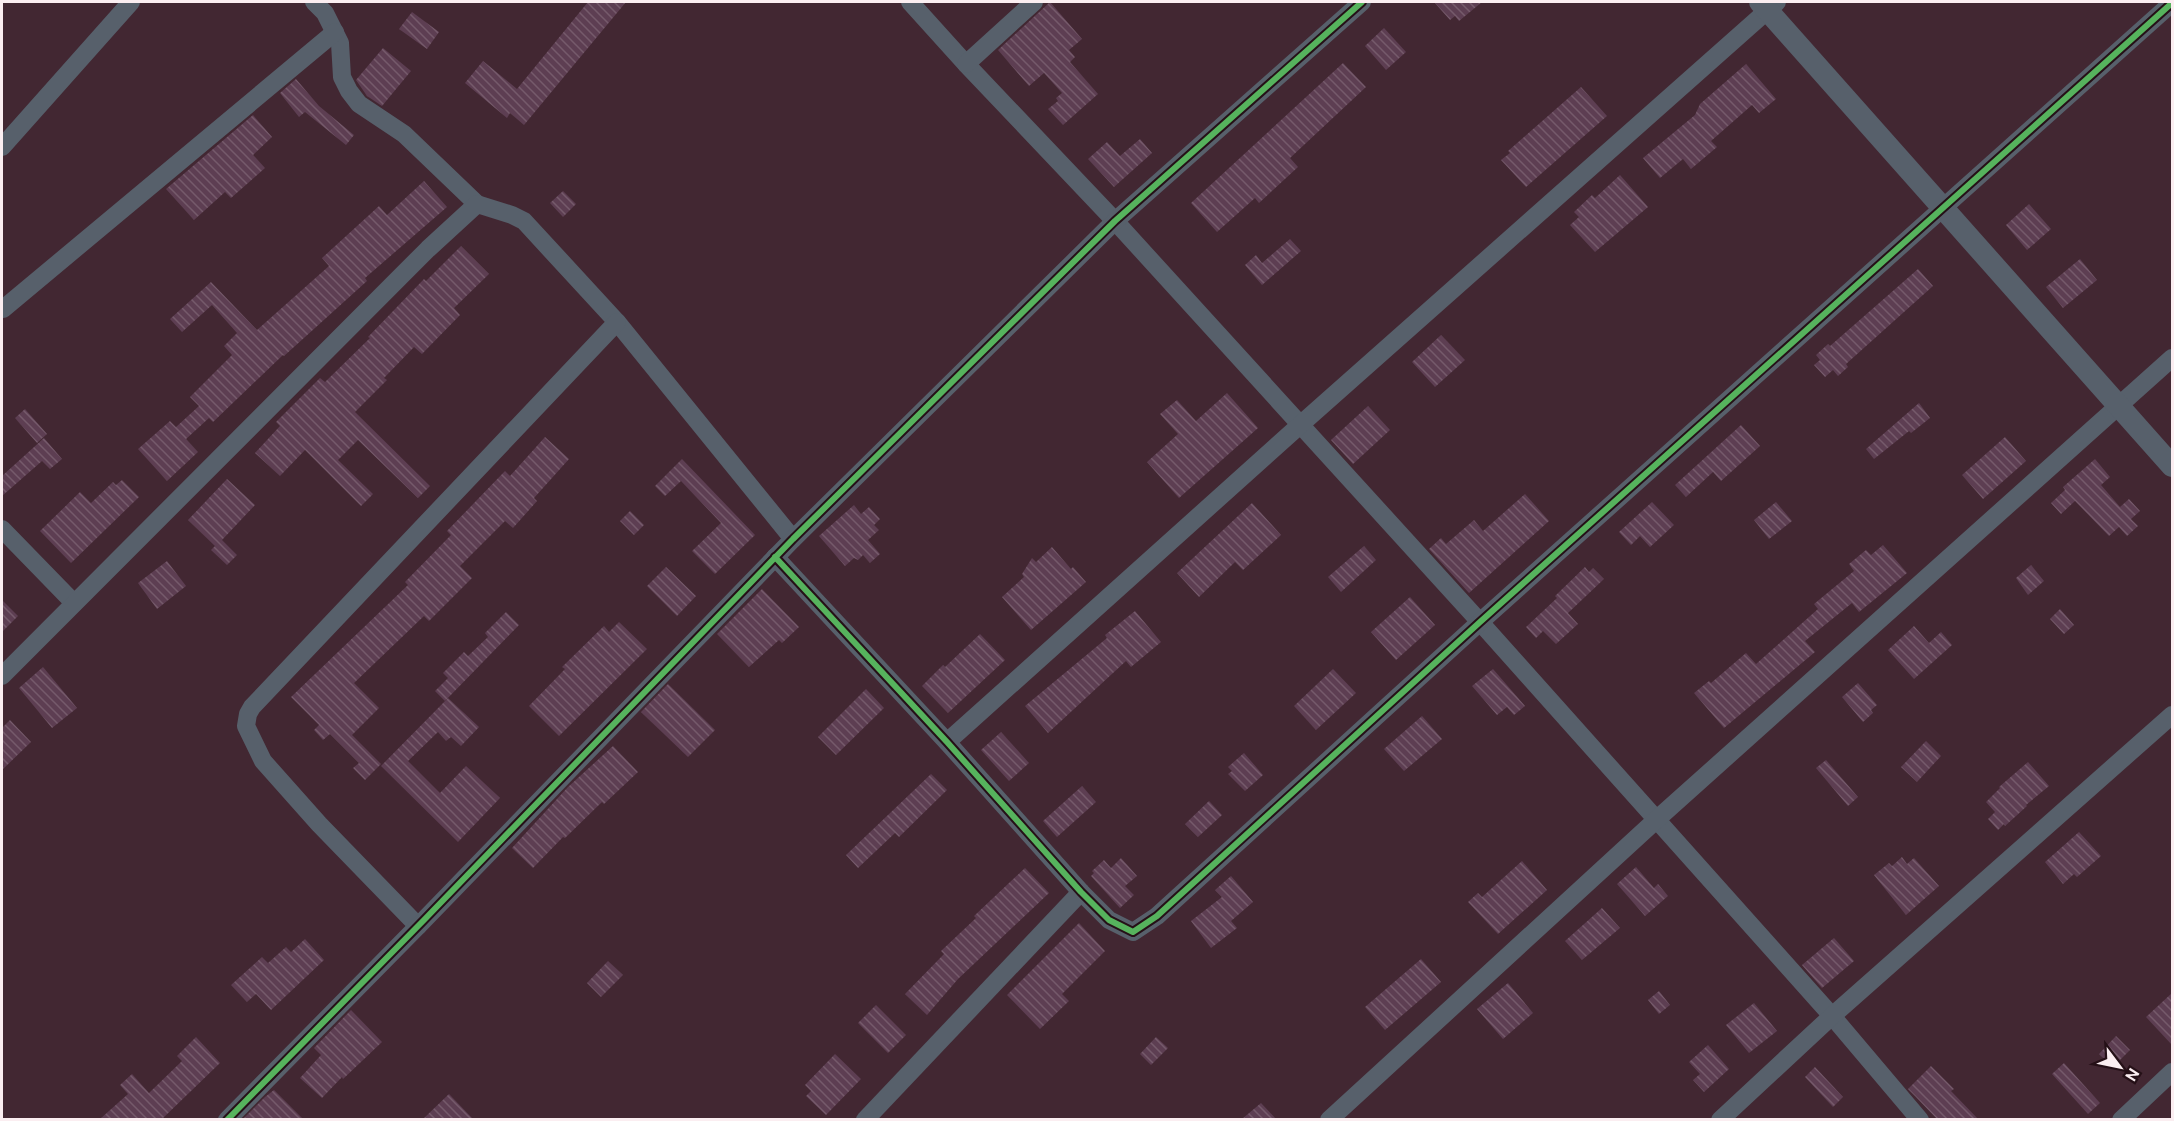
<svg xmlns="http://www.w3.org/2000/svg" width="2174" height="1121" viewBox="0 0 2174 1121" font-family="Ubuntu,sans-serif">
  <defs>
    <pattern id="building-back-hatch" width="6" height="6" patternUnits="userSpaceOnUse" patternTransform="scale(1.5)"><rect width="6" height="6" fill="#5d3e52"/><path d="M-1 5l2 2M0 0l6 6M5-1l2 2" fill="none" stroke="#755a6b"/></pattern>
  </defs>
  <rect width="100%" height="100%" fill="#422732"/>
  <g fill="url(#building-back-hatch)">
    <path d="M588,2H626L524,125L510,113L507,118L465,83L483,61L517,89Z"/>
    <path d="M1050,2L1082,39L1069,50L1075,57L1070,62L1098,94L1063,125L1048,109L1058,101L1056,98L1062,93L1044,73L1029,86L998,50Z"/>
    <path d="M1434,2H1482L1459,21L1455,16L1450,20Z"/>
    <path d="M412,12L439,32L427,49L399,29Z"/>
    <path d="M1384,28L1406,52L1386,70L1365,46Z"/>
    <path d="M383,48L411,71L382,106L367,96L356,80Z"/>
    <path d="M1343,63L1366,87L1290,158L1298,167L1259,203L1255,198L1217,232L1191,203Z"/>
    <path d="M1746,64L1776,99L1759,113L1752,105L1711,141L1717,147L1691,169L1683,159L1660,178L1643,158L1695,115L1700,104Z"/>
    <path d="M296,79L319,106L354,135L346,145L305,112L299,117L280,93Z"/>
    <path d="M1581,87L1607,116L1526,187L1501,160L1510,153L1508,151Z"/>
    <path d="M253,115L272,137L253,155L265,168L231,198L225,192L194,220L166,189Z"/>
    <path d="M1140,139L1152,153L1114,187L1088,159L1107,142L1120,156Z"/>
    <path d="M1620,175L1648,207L1595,252L1570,225L1579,217L1574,212L1592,195L1595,198Z"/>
    <path d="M424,181L447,207L365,278L367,281L284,356L283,355L213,422L209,418L186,439L198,452L167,481L138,449L170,421L176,427L199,406L190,397L232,355L224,346L237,333L212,305L182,332L170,319L211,282L257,330L329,266L322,258L379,206L387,215Z"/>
    <path d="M563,191L576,204L563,217L550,203Z"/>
    <path d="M2029,204L2051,229L2027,250L2006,225Z"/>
    <path d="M1290,239L1301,251L1262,285L1245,265L1256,255L1262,263Z"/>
    <path d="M461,246L489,274L454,308L460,315L422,354L414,347L384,378L387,380L355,412L430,486L418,498L358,440L338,460L373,494L361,506L305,450L280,476L255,453L280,426L276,422L320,378L325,382L370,338L368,337L424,279L426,281Z"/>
    <path d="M2080,259L2097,280L2063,308L2046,287Z"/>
    <path d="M1918,269L1933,286L1846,364L1848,367L1838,376L1833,370L1825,377L1814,365L1820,360L1816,355L1828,344L1830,346Z"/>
    <path d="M1441,335L1465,360L1435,387L1412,362Z"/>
    <path d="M1227,393L1258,428L1179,498L1147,462L1178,434L1160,414L1177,400L1196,421Z"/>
    <path d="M1919,403L1930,418L1911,433L1909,431L1874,459L1866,449Z"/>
    <path d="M1368,406L1390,430L1353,464L1331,440Z"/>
    <path d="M25,409L47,434L37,443L15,418Z"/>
    <path d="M1741,425L1760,446L1721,481L1713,472L1686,497L1675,485Z"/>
    <path d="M545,437L569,459L534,498L537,501L513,528L505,521L460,566L472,578L429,621L424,616L354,683L379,708L352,735L381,764L365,780L353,768L359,763L330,734L323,740L314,730L319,725L291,697L408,585L405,582L451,535L447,531L505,471L510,476Z"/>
    <path d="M2005,437L2026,461L1983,499L1962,475Z"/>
    <path d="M44,438L62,459L50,469L42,461L2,496V476Z"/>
    <path d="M682,459L755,535L715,574L692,551L721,523L681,481L665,496L655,486Z"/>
    <path d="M2095,459L2110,477L2101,485L2120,507L2129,499L2140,511L2131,519L2138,526L2127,536L2119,527L2109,536L2075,501L2061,514L2051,503L2065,490L2063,487Z"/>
    <path d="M227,479L255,505L222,540L237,555L227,565L211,550L215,546L188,520Z"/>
    <path d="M122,480L139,497L71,563L40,531L80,492L91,503L113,482L116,485Z"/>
    <path d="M1525,494L1549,521L1469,593L1429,549L1441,538L1446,544L1474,520L1483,531Z"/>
    <path d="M1652,502L1674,525L1650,547L1640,536L1631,545L1619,532Z"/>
    <path d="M1776,502L1792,521L1769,539L1754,520Z"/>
    <path d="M1252,503L1281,535L1243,570L1235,562L1199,597L1177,573Z"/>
    <path d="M854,505L861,514L869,507L880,519L874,525L879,530L868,540L880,554L870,563L863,555L858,560L854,558L845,566L819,536Z"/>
    <path d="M630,511L644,525L634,535L620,521Z"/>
    <path d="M1883,545L1907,573L1859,612L1852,603L1805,641L1815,652L1724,728L1694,693L1709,681L1711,683L1746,653L1756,664L1818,609L1814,604L1854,571L1849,564L1866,550L1871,555Z"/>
    <path d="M1364,546L1376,560L1341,592L1328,577Z"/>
    <path d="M1052,547L1071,569L1073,567L1086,582L1031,630L1002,597L1024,577L1022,574L1032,558L1036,562Z"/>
    <path d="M167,561L186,586L157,609L138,583Z"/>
    <path d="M2031,565L2044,581L2028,595L2016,578Z"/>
    <path d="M666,567L696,596L677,616L647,586Z"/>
    <path d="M1585,567L1589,572L1593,568L1604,579L1568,613L1578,624L1556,644L1543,631L1536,638L1526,627L1557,598L1555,596Z"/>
    <path d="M762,589L799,627L782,643L779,640L749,667L717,634Z"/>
    <path d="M1410,597L1435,625L1396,660L1371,632Z"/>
    <path d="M2,600L18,616L2,632Z"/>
    <path d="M2060,609L2074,625L2064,634L2050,619Z"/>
    <path d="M1135,611L1161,642L1131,667L1126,661L1048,733L1025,706L1107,638L1105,635Z"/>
    <path d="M506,612L519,625L445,701L435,691L448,678L443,673L464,652L468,656L488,637L485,633Z"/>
    <path d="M619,622L647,649L559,736L529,706L565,669L562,667L604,626L609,632Z"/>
    <path d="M1914,626L1929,643L1941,632L1952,645L1914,679L1888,650Z"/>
    <path d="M980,634L1005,660L948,713L922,686L943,665L945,667Z"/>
    <path d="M43,667L77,708L52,728L19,688Z"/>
    <path d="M1333,669L1356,693L1316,730L1294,706Z"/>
    <path d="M1493,669L1525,706L1514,715L1507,707L1497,715L1472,686Z"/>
    <path d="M1858,683L1877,705L1871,710L1873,713L1863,722L1842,697Z"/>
    <path d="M668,684L715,730L688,757L641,712Z"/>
    <path d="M866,689L884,708L836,755L818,737Z"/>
    <path d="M448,698L479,727L461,746L451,737L446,741L438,732L408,761L440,793L466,766L500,798L458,842L381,766Z"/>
    <path d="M1422,716L1442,739L1404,771L1384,749Z"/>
    <path d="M10,720L31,742L2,770V728Z"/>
    <path d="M1001,732L1029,763L1009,781L981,750Z"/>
    <path d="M1926,741L1941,756L1917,782L1901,767Z"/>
    <path d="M613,746L638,772L604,804L602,802L565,838L563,837L533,868L512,848L568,787Z"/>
    <path d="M1244,753L1263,775L1245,791L1228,774L1232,771L1228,767Z"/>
    <path d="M1826,760L1858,797L1848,806L1816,768Z"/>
    <path d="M2028,762L2049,786L2026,805L2027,806L2005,826L2004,824L1998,830L1988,819L1995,812L1986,802L2000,788L1999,787Z"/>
    <path d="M931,774L947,790L899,837L895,833L858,868L846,855Z"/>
    <path d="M1082,786L1096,802L1057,837L1043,821Z"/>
    <path d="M1209,801L1222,815L1198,837L1185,824Z"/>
    <path d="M2079,832L2101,856L2077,877L2074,874L2063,884L2045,862Z"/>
    <path d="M1902,857L1907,864L1914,858L1939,886L1906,915L1874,875L1889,863L1892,866Z"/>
    <path d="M1121,858L1137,876L1125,886L1134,895L1120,908L1091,876L1094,873L1092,871L1104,860L1111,868Z"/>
    <path d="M1522,861L1547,890L1498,934L1468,902L1478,893L1482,897Z"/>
    <path d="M1636,867L1654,888L1658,884L1668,896L1645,916L1617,884Z"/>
    <path d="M1025,868L1049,893L958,979L927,1015L905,994L944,954L941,951L976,918L974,916Z"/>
    <path d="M1231,876L1253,902L1231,921L1237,928L1211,948L1191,921L1222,897L1215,890Z"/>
    <path d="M1602,908L1620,928L1582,960L1565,941Z"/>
    <path d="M1079,923L1105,951L1062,994L1069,1001L1040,1029L1007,995Z"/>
    <path d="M1834,938L1854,961L1822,988L1802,965Z"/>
    <path d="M305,939L324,960L271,1010L256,994L247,1002L231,985L262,957L268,963L286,947L291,952Z"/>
    <path d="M1421,959L1441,982L1385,1030L1365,1007Z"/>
    <path d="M608,961L623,975L601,997L587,983Z"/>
    <path d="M1508,983L1533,1013L1503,1039L1477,1009Z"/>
    <path d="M1659,991L1670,1005L1659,1014L1648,1000Z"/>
    <path d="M2172,993V1045L2146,1017Z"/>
    <path d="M1754,1003L1777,1031L1749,1053L1726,1025Z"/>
    <path d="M876,1005L906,1035L888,1053L858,1023Z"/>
    <path d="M351,1010L382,1042L343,1079L342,1077L322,1098L300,1078L321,1055L314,1048Z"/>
    <path d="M2116,1036L2130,1050L2113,1067L2099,1054Z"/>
    <path d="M196,1037L220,1063L162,1119H100L128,1094L120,1085L132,1074L149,1093L182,1061L177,1056Z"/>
    <path d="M1156,1037L1168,1048L1151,1065L1140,1054Z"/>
    <path d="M1708,1045L1729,1069L1704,1092L1693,1080L1700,1074L1689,1062Z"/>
    <path d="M835,1054L861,1079L826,1115L806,1096L811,1091L805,1085Z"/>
    <path d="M2064,1063L2100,1103L2088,1114L2052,1074Z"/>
    <path d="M1931,1066L1954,1089L1951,1091L1978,1119H1937L1915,1096L1908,1089Z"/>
    <path d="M1815,1067L1843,1097L1833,1107L1805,1077Z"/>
    <path d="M274,1090L303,1119H243L265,1097Z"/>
    <path d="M449,1094L473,1119H423Z"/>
    <path d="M1261,1103L1276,1119H1242Z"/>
  </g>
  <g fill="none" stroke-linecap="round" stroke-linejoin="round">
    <g stroke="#57606b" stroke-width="18">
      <path d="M314,2L325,13L340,43L342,77L349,91L359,104L404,134L477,204"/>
      <path d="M910,2L966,64L1115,221L1480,622L1832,1016L1920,1120"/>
      <path d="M966,64L1034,2"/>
      <path d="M2,147L131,2"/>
      <path d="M2,308L3,309L335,32"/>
      <path d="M2,529L74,603"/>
      <path d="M775,557L947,742L1081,892L1109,920L1133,932L1157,916L1480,622L2172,3"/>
      <path d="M2,676L428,249L477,204L512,215L524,221L617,322L793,539"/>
      <path d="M947,742L1300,425L1777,2"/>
      <path d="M418,926L319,824L263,761L246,726L248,714L252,707L617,322"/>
      <path d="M227,1120L423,921L793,539L1115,221L1362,2"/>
      <path d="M865,1120L1081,892"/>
      <path d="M1329,1120L1656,820L2172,358"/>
      <path d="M1720,1120L1832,1016L2172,715"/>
      <path d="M2121,1120L2172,1072"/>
    </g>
    <path stroke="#57606b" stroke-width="22" d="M1760,2L2172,466"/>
    <g stroke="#251017" stroke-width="10">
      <g id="cycleway">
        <path d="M775,557L947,742L1081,892L1109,920L1133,932L1157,916L1480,622L2172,3"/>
        <path d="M227,1120L423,921L793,539L1115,221L1362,2"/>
      </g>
    </g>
    <use href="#cycleway" stroke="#56b35d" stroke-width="6"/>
  </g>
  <rect width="2174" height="1121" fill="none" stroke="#fbeef1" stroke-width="6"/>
  <g transform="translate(2120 1067) rotate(122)" stroke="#251017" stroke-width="4.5" paint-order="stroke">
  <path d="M0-4.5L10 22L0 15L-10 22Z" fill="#fbeef1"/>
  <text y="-9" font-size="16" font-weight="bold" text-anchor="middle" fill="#fbeef1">N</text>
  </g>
</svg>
